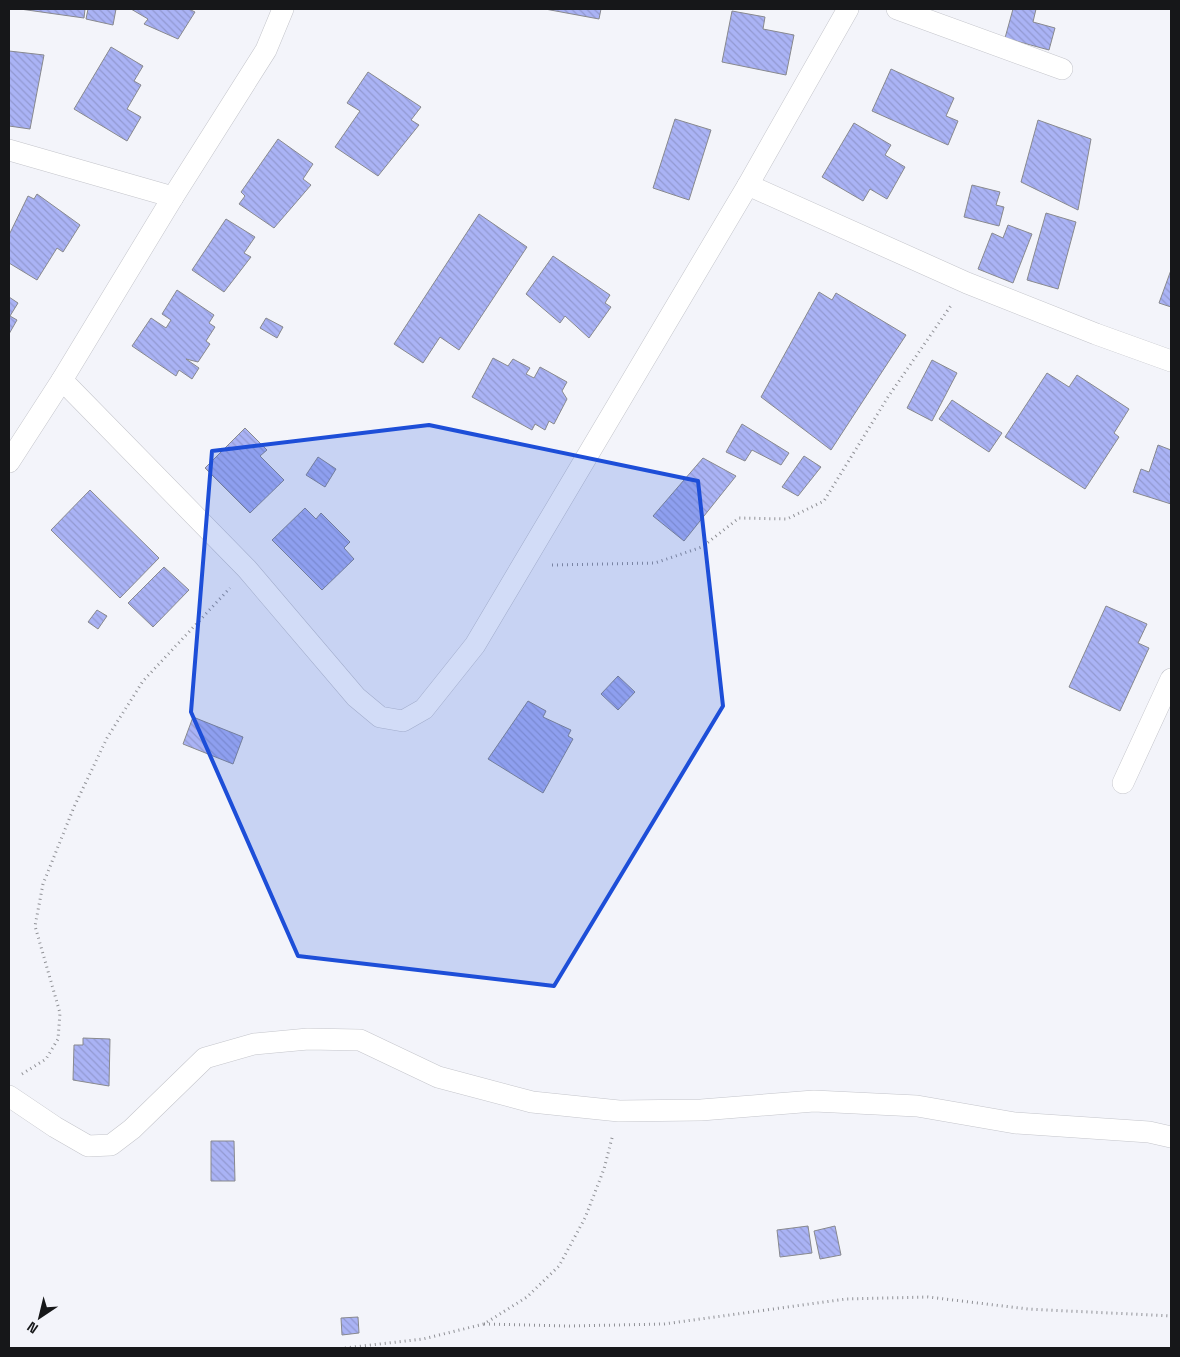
<svg xmlns="http://www.w3.org/2000/svg" width="1180" height="1357" viewBox="0 0 1180 1357" font-family="'Space Grotesk',sans-serif">
  <defs>
    <pattern id="building-back-hatch" width="6" height="6" patternUnits="userSpaceOnUse" patternTransform="scale(1.25)"><rect width="6" height="6" fill="#aab3f5"/><path d="M-1 5l2 2M0 0l6 6M5-1l2 2" fill="none" stroke="#9299d1"/></pattern>
  </defs>
  <rect width="100%" height="100%" fill="#f3f4fa"/>
  <g fill="url(#building-back-hatch)" stroke="#88898e">
    <path d="M20,9H85L84,18Z"/>
    <path d="M88,9H116L113,25L86,19Z"/>
    <path d="M131,9H189L195,12L178,39L144,24L148,19Z"/>
    <path d="M545,9H601L599,19Z"/>
    <path d="M1013,9H1036L1033,22L1055,28L1049,50L1005,38Z"/>
    <path d="M732,11L765,17L763,29L794,35L786,75L722,62Z"/>
    <path d="M111,47L143,66L134,81L141,85L127,109L141,117L127,141L74,109Z"/>
    <path d="M9,51L44,55L30,129L9,126Z"/>
    <path d="M891,69L954,98L946,116L958,121L948,145L872,111Z"/>
    <path d="M368,72L421,107L411,120L419,125L378,176L335,147L360,111L347,103Z"/>
    <path d="M675,119L711,130L689,200L653,188Z"/>
    <path d="M1038,120L1091,139L1078,210L1021,182Z"/>
    <path d="M854,123L891,145L885,155L905,167L887,199L870,189L863,201L822,177Z"/>
    <path d="M278,139L313,164L303,179L311,185L274,228L239,204L245,196L241,192Z"/>
    <path d="M972,185L1000,192L996,205L1004,207L999,226L964,217Z"/>
    <path d="M37,194L80,225L63,252L57,248L37,280L9,263V235L28,196L34,199Z"/>
    <path d="M1046,213L1076,222L1058,289L1027,280Z"/>
    <path d="M479,214L527,247L459,350L440,337L423,363L394,344Z"/>
    <path d="M226,219L255,237L244,253L251,257L224,292L192,270Z"/>
    <path d="M1008,225L1032,234L1013,283L978,269L992,233L1003,238Z"/>
    <path d="M553,256L610,295L605,303L611,307L589,338L565,316L560,323L526,294Z"/>
    <path d="M1171,270V307L1159,303Z"/>
    <path d="M177,290L214,315L209,323L215,327L206,341L210,344L198,362L186,359L199,368L192,379L179,370L176,376L132,346L151,318L166,328L171,320L162,314Z"/>
    <path d="M819,292L832,300L836,293L906,335L831,450L761,397Z"/>
    <path d="M9,297L18,303L10,316L17,320L9,334Z"/>
    <path d="M266,318L283,327L277,338L260,328Z"/>
    <path d="M493,358L508,366L513,359L530,368L526,374L534,378L540,367L567,382L562,391L567,399L554,424L549,421L545,430L535,424L532,430L472,397Z"/>
    <path d="M932,360L957,373L932,421L907,408Z"/>
    <path d="M1047,373L1069,387L1077,375L1129,409L1114,433L1119,437L1085,489L1005,437Z"/>
    <path d="M952,400L1002,433L989,452L939,419Z"/>
    <path d="M742,424L789,453L781,465L752,450L745,461L726,452Z"/>
    <path d="M245,428L267,450L260,456L284,480L250,513L205,468Z"/>
    <path d="M1158,445L1171,450V504L1133,492L1141,469L1149,472Z"/>
    <path d="M804,456L821,467L798,496L782,487Z"/>
    <path d="M318,457L336,469L325,487L306,475Z"/>
    <path d="M703,458L736,476L684,541L653,516Z"/>
    <path d="M90,490L159,558L120,598L51,530Z"/>
    <path d="M305,508L316,519L321,513L350,542L344,548L354,559L322,590L272,540Z"/>
    <path d="M164,567L189,590L153,627L128,603Z"/>
    <path d="M1106,606L1147,624L1138,643L1149,648L1120,711L1069,687Z"/>
    <path d="M97,610L107,616L98,629L88,622Z"/>
    <path d="M618,676L635,692L618,710L601,694Z"/>
    <path d="M528,701L546,711L543,717L571,730L568,736L573,739L543,793L488,759Z"/>
    <path d="M193,717L243,737L233,764L183,744Z"/>
    <path d="M83,1038L110,1039L109,1086L73,1080L74,1045H83Z"/>
    <path d="M211,1141H234L235,1181H211Z"/>
    <path d="M808,1226L812,1253L780,1257L777,1230Z"/>
    <path d="M835,1226L841,1255L820,1259L814,1231Z"/>
    <path d="M358,1317L359,1333L342,1335L341,1318Z"/>
  </g>
  <g fill="none" stroke-linecap="round" stroke-linejoin="round">
    <g stroke="#c4c5cb" stroke-width="22">
      <g id="minor">
        <path d="M897,9L1062,69"/>
        <path d="M9,150L173,197"/>
        <path d="M748,185L967,283L1096,334L1171,361"/>
        <path d="M62,380L247,569L356,697L380,717L403,721L424,709L475,645L748,185L848,9"/>
        <path d="M9,462L62,380L173,197L266,50L283,9"/>
        <path d="M1123,783L1171,679"/>
        <path d="M9,1096L55,1127L88,1146L111,1145L132,1129L205,1058L254,1044L308,1039L360,1040L438,1077L532,1102L619,1111L701,1110L814,1101L917,1106L1015,1123L1149,1132L1171,1137"/>
      </g>
    </g>
    <g stroke="#909196" stroke-width="3" stroke-dasharray="1 4" stroke-linecap="butt">
      <path d="M552,565L655,563L702,547L739,518L787,519L824,501L888,397L952,304"/>
      <path d="M22,1074L46,1059L58,1039L60,1013L35,926L43,884L74,807L107,738L143,681L230,588"/>
      <path d="M484,1324L569,1326L664,1324L846,1299L928,1297L1028,1309L1171,1316"/>
      <path d="M345,1348L423,1339L484,1324L527,1297L559,1266L585,1218L604,1169L613,1134"/>
    </g>
    <use href="#minor" stroke="#fff" stroke-width="21"/>
  </g>
  <path fill="#1d4ed8" fill-opacity="0.2" stroke="#1d4ed8" stroke-width="4" stroke-linejoin="round" d="M429,425L698,481L723,706L554,986L298,956L191,712L212,451Z"/>
  <rect width="1180" height="1357" fill="none" stroke="#161719" stroke-width="20"/>
  <g transform="translate(40 1317) rotate(215)" stroke="#f3f4fa" stroke-width="4" paint-order="stroke">
  <path d="M0-4L9 19L0 12L-9 19Z" fill="#161719"/>
  <text y="-8" font-size="14" font-weight="bold" text-anchor="middle" fill="#161719">N</text>
  </g>
</svg>
